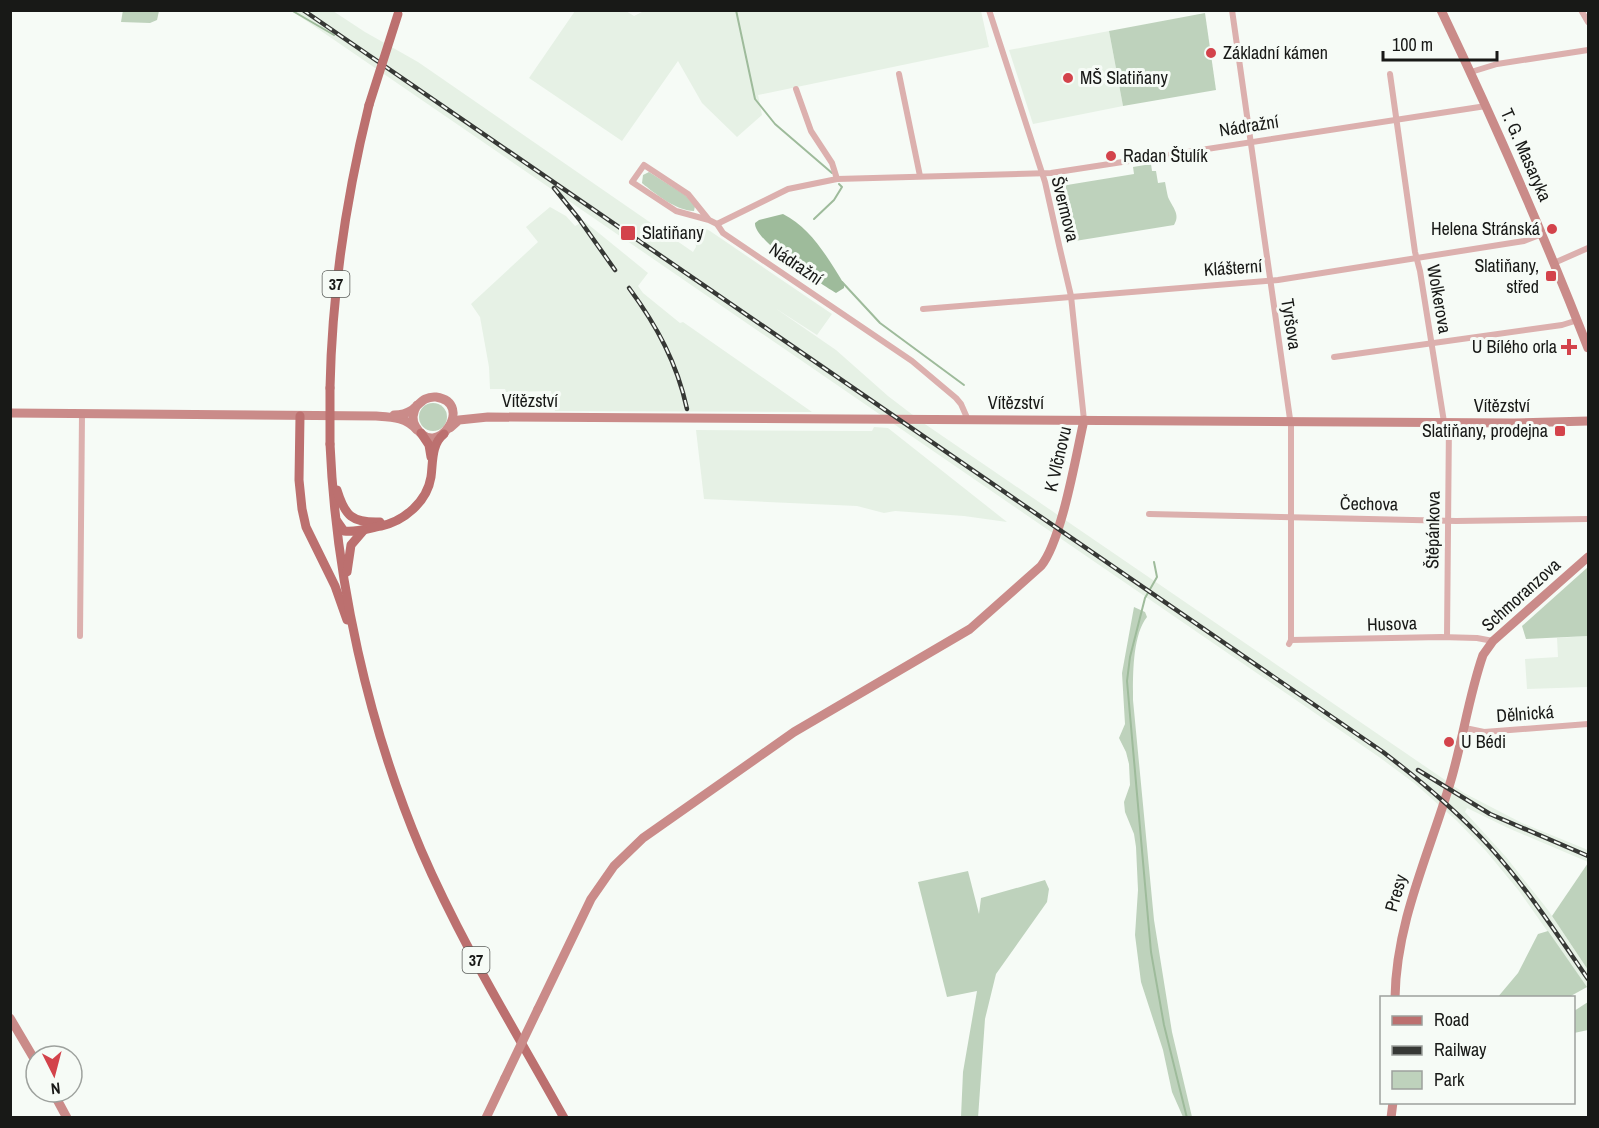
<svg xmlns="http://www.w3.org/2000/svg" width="1599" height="1128" viewBox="0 0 1599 1128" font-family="'Archivo Narrow',sans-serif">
  <rect width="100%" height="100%" fill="#f6fbf6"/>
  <g fill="#e6f1e5">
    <path d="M646,10L981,11L989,47L758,95L762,115L737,137L702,103L678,61L622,141L529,78L575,11H626L634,16Z"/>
    <path d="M292,11H333L365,32L418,62L693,252L696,247L693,226H701L710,231L832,314L817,335L775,308L836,350L888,396L922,422L1464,793L1522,823L1588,850V862L1508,828L1467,808L1465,812L1506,857L1548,910L1588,970V989L1519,891L1486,851L1457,821L1414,783L1379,757Z"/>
    <path d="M1109,31L1123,106L1033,124L1009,50Z"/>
    <path d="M550,207L566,216L575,226L584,221L648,273L638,286L643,293L680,323L683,322L812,412L555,411L551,391L506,392L505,389H490L489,367L480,317L471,304L538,242L526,227Z"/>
    <path d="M874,427L888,428L1007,522L964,516L895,511L884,513L857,506L704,499L696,430L862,431H872Z"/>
    <path d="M1588,636V687L1527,689L1525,659L1558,657L1557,638Z"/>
  </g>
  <g fill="#bed2bc">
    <path d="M123,10H159V11L157,20L150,23L121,22Z"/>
    <path d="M1205,13L1216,90L1123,106L1109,31Z"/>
    <path d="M1151,164L1152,171H1156L1158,183L1165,182C1166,187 1167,193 1168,197C1172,207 1181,214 1174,225L1075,241L1070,231L1061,186L1134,174L1133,167Z"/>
    <path d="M649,172L685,195L695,206L694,211C677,211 655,194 642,183L643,175Z"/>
    <circle cx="433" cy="417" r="14"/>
    <path d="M1588,567V636L1526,639L1522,626Z"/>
    <path d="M1134,607L1145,612L1147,617C1132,636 1133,677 1133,700L1154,920L1172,1032L1192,1117H1183L1172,1092L1163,1050L1141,982L1135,935L1138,890L1136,847L1134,834L1125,812L1124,802L1130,785L1129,764L1126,752L1119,738L1125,724L1122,673Z"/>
    <path d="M1588,863V970L1552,916Z"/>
    <path d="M968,871L979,914L981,898L1045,880L1049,889L1047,902L996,974L985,1019L978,1118L961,1117L963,1072L977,991L947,997L918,882Z"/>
    <path d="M1548,931L1587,987L1569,997L1497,998L1518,973L1538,934Z"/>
    <path d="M1588,1002V1030L1574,1033V1011Z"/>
  </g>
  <path fill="#9ebb9b" d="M783,214C811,228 828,258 844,284V288L836,293C820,283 754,241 755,223L759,220Z"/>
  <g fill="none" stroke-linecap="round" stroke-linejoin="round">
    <g stroke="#9ebb9b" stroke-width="2">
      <path d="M291,10L334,35"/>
      <path d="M736,10L755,99L775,124L832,173"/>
      <path d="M814,219L834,200L842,187L839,184"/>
      <path d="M842,282L880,323L964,385"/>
      <path d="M1154,562L1157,577L1145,598L1130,657L1127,681L1151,952L1164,1025L1187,1118"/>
    </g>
    <g stroke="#dcb0ae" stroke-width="6">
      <path d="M989,10L1045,182L1059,245L1071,296L1084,420"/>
      <path d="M1232,10L1291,426V640L1289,644"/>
      <path d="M1581,10L1588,22"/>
      <path d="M1471,72L1497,64L1588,50"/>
      <path d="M899,74L920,176"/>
      <path d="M1390,74L1415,252L1420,271L1444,422"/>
      <path d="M796,89L811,131L832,163L837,179"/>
      <path d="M709,220L688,194L644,165L632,182L676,211L709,220L717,224L788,189L837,179L1051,173L1486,106"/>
      <path d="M717,224L723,233L912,361L956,398L961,404L968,420"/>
      <path d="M1554,263L1588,248"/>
      <path d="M923,309L1278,280L1524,241L1542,234"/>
      <path d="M1334,357L1562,325L1578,320"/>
      <path d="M1149,514L1456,521L1588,519"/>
      <path d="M80,636L82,414"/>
      <path d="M1447,637L1449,422"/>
      <path d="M1291,640L1441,637L1477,638L1493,641"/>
      <path d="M1465,728L1484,732L1588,724"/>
    </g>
    <g stroke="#ca8b89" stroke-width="9">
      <path d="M1441,10C1494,121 1543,233 1588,348"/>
      <path d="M10,413L376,416C392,417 406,417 417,430"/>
      <path d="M394,415C400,415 406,414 412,410C420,404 424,396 436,397C476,403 436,462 416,427C411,420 413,412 417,405"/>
      <path d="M450,428L459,420L488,417L1514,423L1588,421"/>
      <path d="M1395,998C1396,921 1430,852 1451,780C1463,739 1469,695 1483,655L1493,641L1588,557"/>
      <path d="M538,1009L591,899L614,866L643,838L794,732L970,629L1041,566C1062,540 1076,455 1084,420"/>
      <path d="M10,1018L36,1062"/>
      <path d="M53,1092L67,1118"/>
      <path d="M486,1118L505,1078"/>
      <path d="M1391,1118L1393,1102"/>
    </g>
    <g stroke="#bc706f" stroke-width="9">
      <path d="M330,388C332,292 346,198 369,105"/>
      <path d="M300,416L299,480L302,509L306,527L335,586L347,620"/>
      <path d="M421,433L429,445L431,457"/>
      <path d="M330,444C336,580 368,725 421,850C461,943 515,1030 564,1118"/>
      <path d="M337,490C345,516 352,523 380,522"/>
      <path d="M337,521L344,531C356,533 369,528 381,526C404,521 427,502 431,477C433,463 431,444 444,434"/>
      <path d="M347,572L351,545L363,531"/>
    </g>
    <g stroke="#363835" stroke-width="4.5">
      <g id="rail">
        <path d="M303,10L1383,752C1421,781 1457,811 1489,846C1527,888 1557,934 1588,979"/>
        <path d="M554,188L579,219L615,270"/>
        <path d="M629,288C657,326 677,363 687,409"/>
        <path d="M1418,770L1490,814L1588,856"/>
      </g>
    </g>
    <use href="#rail" stroke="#f6fbf6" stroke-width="2" stroke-dasharray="7" stroke-linecap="butt"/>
    <path stroke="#ca8b89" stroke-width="9" d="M505,1078L538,1009"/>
    <g stroke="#bc706f" stroke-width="9">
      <path d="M369,105L398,14"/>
      <path d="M330,388V444"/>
    </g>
  </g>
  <g fill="#d3434b" stroke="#f6fbf6" stroke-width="2">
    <circle cx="1211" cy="53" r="6"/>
    <circle cx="1068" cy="78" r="6"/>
    <circle cx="1111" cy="156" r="6"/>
    <circle cx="1552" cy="229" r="6"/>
    <rect x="620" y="225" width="16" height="16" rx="3"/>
    <rect x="1545" y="270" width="12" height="12" rx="3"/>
    <path d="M1566 338h6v6h6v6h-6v6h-6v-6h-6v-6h6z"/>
    <rect x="1554" y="425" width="12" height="12" rx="3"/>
    <circle cx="1449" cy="742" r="6"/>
  </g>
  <g text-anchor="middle" stroke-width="6" stroke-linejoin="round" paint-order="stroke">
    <g fill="#f6fbf6" stroke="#5b5d5a" stroke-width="1.5">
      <rect x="322.5" y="271" width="27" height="26" rx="4.5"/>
      <rect x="462.5" y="947" width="27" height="26" rx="4.5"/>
    </g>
    <g font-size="16" font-weight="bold" fill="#181917">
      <text x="336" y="290">37</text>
      <text x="476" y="966">37</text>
    </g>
    <g font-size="18" fill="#181917" stroke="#f6fbf6" text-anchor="start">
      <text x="1223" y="59">Základní kámen</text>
      <text x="1080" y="84">MŠ Slatiňany</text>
      <text x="1123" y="162">Radan Štulík</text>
      <text x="1540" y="235" text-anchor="end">Helena Stránská</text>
      <text x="642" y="239">Slatiňany</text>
      <text x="1539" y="272" text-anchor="end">Slatiňany,<tspan x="1539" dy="21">střed</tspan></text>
      <text x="1557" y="353" text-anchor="end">U Bílého orla</text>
      <text x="1548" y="437" text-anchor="end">Slatiňany, prodejna</text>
      <text x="1461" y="748">U Bédi</text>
    </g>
    <g font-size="18" fill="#181917" stroke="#f6fbf6">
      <text transform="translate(1249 126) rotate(-9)" y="6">Nádražní</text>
      <text transform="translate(1526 155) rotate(66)" y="6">T. G. Masaryka</text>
      <text transform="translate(1065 209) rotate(76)" y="6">Švermova</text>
      <text transform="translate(796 264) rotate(34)" y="6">Nádražní</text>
      <text transform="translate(1233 268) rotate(-4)" y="6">Klášterní</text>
      <text transform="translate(1439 299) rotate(80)" y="6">Wolkerova</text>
      <text transform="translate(1291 324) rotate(81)" y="6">Tyršova</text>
      <text x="530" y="407">Vítězství</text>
      <text x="1016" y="409">Vítězství</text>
      <text x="1502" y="412">Vítězství</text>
      <text transform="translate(1058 459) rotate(-77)" y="6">K Vlčnovu</text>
      <text transform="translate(1369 504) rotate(1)" y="6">Čechova</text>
      <text transform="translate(1433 530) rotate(-89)" y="6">Štěpánkova</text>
      <text transform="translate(1521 595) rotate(-42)" y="6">Schmoranzova</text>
      <text transform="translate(1392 624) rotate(-2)" y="6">Husova</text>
      <text transform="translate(1525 714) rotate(-4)" y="6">Dělnická</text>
      <text transform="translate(1396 893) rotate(-74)" y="6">Presy</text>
    </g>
  </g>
  <rect width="1599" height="1128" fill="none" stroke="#181917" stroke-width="24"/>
  <rect x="1380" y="996" width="195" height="108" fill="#f6fbf6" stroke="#9da19d" stroke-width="1.5"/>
  <rect x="1392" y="1016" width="30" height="9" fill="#bc706f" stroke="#9da19d" stroke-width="1.5"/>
  <text x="1434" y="1026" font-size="18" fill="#181917">Road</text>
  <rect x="1392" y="1046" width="30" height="9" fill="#363835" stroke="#9da19d" stroke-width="1.5"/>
  <text x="1434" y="1056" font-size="18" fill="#181917">Railway</text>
  <rect x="1392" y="1071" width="30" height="18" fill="#bed2bc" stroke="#9da19d" stroke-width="1.5"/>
  <text x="1434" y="1086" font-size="18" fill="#181917">Park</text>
  <g transform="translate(54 1074) rotate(174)"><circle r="28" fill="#f6fbf6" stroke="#9da19d" stroke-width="1.5"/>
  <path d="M0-4.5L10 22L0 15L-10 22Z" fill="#d3434b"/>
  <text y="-9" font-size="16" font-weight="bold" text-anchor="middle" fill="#181917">N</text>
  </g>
  <path d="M1383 51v9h114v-9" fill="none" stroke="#181917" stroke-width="3"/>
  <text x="1392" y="51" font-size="18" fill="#181917" stroke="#f6fbf6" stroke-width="4.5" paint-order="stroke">100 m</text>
</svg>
